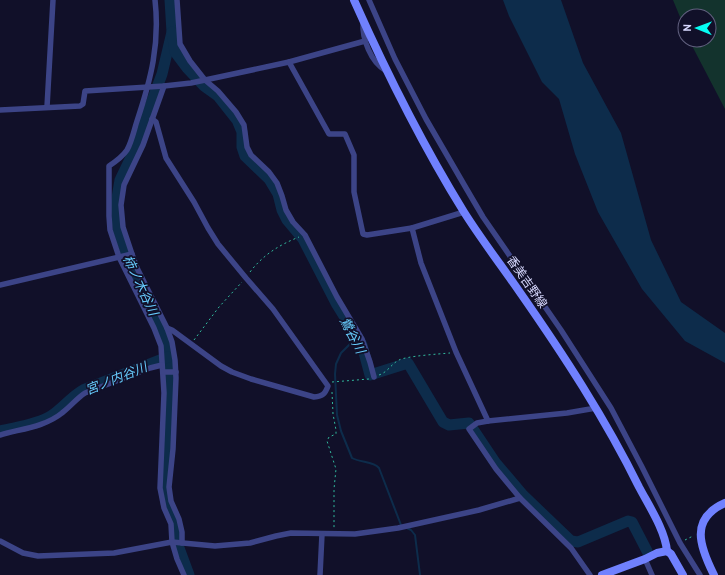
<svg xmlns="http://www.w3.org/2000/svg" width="725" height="575" viewBox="0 0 725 575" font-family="'PT Sans','Noto Sans JP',sans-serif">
  <rect width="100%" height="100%" fill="#111029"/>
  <path fill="#13332d" d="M673,0H725V109L689,40H709V16H685V29Z"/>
  <path fill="#0d2c4b" d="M503,0H561L583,63L621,133L651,240L681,302L725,333V363L685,341L642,289L598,212L575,154L559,99L542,82L509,16Z"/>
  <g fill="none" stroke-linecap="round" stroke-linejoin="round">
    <g stroke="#0d2c4b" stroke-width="2">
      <path d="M358,339L350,344L341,353L336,364L335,374L337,415L341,431L352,458C361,463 373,461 379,468L401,525"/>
      <path d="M407,528L411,530L415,535L420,575"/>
    </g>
    <g stroke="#0d2c4b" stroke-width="11">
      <path d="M170,0L172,32L162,74L131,157L120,180L116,204L118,231L131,266L152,307L166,337L170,380L169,436L164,488L166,503L175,521L179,548L189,575"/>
      <path d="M172,32L175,52L187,68L204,86L218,96L237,120L242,132V147L245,156L269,179L278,194L282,210L287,220L303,239L336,303L362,345L370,375L408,363L443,422L449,425L469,423L495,462L523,495L571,541L578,542L628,521L632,522L647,551"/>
      <path d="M0,431C16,427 37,425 51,416C63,408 72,396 83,390L168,357"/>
    </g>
    <g stroke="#31ba9e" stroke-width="1" stroke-dasharray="2 3" stroke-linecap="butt">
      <path d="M250,272C263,255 279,245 299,237"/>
      <path d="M194,340L219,307L242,282"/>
      <path d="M379,375C388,372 391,364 399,360C407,356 439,354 450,353"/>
      <path d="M332,382L369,379"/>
      <path d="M332,392L333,414L336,430V434L329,437L327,441L336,469L334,489V528"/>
      <path d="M685,540L693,536"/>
    </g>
    <g stroke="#3c4487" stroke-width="5.5">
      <path d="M155,0C160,44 151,79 137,121C134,130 132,141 127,150C123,156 115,162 109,166V216L110,230L119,257L154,328L161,346L164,393L160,488L164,508L171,524L172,542L177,559L184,575"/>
      <path d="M177,0L180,44L190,61L205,80L218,91L236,112L244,125L247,147L251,155L269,172L277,183L282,196L286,210L293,222L305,235L337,297L362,339L370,362L374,377"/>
      <path d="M369,0L395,59L426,119L466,188L483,217L561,330L611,408L642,467L680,543L700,575"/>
      <path d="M363,23C362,39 371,62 385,70"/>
      <path d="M289,62L329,134H345L354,155V192L363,234L367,235L412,228L464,212"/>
      <path d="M164,86L143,145L124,185L121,205L123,227L132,254L137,268L167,328L172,342L175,360L176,378L173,449L169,487L171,501L179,519L182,532V543"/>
      <path d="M47,107L53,0"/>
      <path d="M0,110L80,106L83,104L85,91L164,86L191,83L289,62L365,41"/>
      <path d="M152,119L156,122L166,158L194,202L208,228L218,244L246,278L273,309L328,386C325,394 323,396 314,397L251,379L232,372L221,366L172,330L167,328"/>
      <path d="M412,228L421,263L456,352L488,421"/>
      <path d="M0,285L132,254"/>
      <path d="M163,372H176"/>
      <path d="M0,435C20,429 45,427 62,413C70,407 76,399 85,393L150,368L162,365"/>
      <path d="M0,541L23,553L38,556L114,553L172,542L215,546L250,543L276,536L291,533L355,534L398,528L479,510L520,498"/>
      <path d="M645,559L652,575"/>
      <path d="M320,575L322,534"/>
      <path d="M590,575L571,548L520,498L496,469L469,429L477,423L488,421L567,413L596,408"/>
    </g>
    <g stroke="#7081fe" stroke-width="8">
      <path d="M354,0C387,74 422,144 464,212C481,239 501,265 519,291C563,354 605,418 639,487C649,506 665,530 667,551L671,554L683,575"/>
      <path d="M602,575L645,559L657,553L667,551"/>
      <path d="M714,575C700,547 689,519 725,503"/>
    </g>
  </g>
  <g text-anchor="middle" stroke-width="3.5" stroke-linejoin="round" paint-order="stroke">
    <g font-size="12" fill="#d8d9ff" stroke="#111029">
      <text transform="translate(527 282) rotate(55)" y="4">香美吉野線</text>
    </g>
    <g font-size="13" font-style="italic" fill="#67cdfe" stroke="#111029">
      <text transform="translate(141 285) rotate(65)" y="5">柿ノ木谷川</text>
      <text transform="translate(353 335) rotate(63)" y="5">鶯谷川</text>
      <text transform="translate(116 378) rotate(-22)" y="5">宮ノ内谷川</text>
    </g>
  </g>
  <g transform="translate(697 28) rotate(271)"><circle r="19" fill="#111029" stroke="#61607f"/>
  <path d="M0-3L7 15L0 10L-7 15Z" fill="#06fdf3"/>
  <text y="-6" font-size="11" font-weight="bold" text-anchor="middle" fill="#d8d9ff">N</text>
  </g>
</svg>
